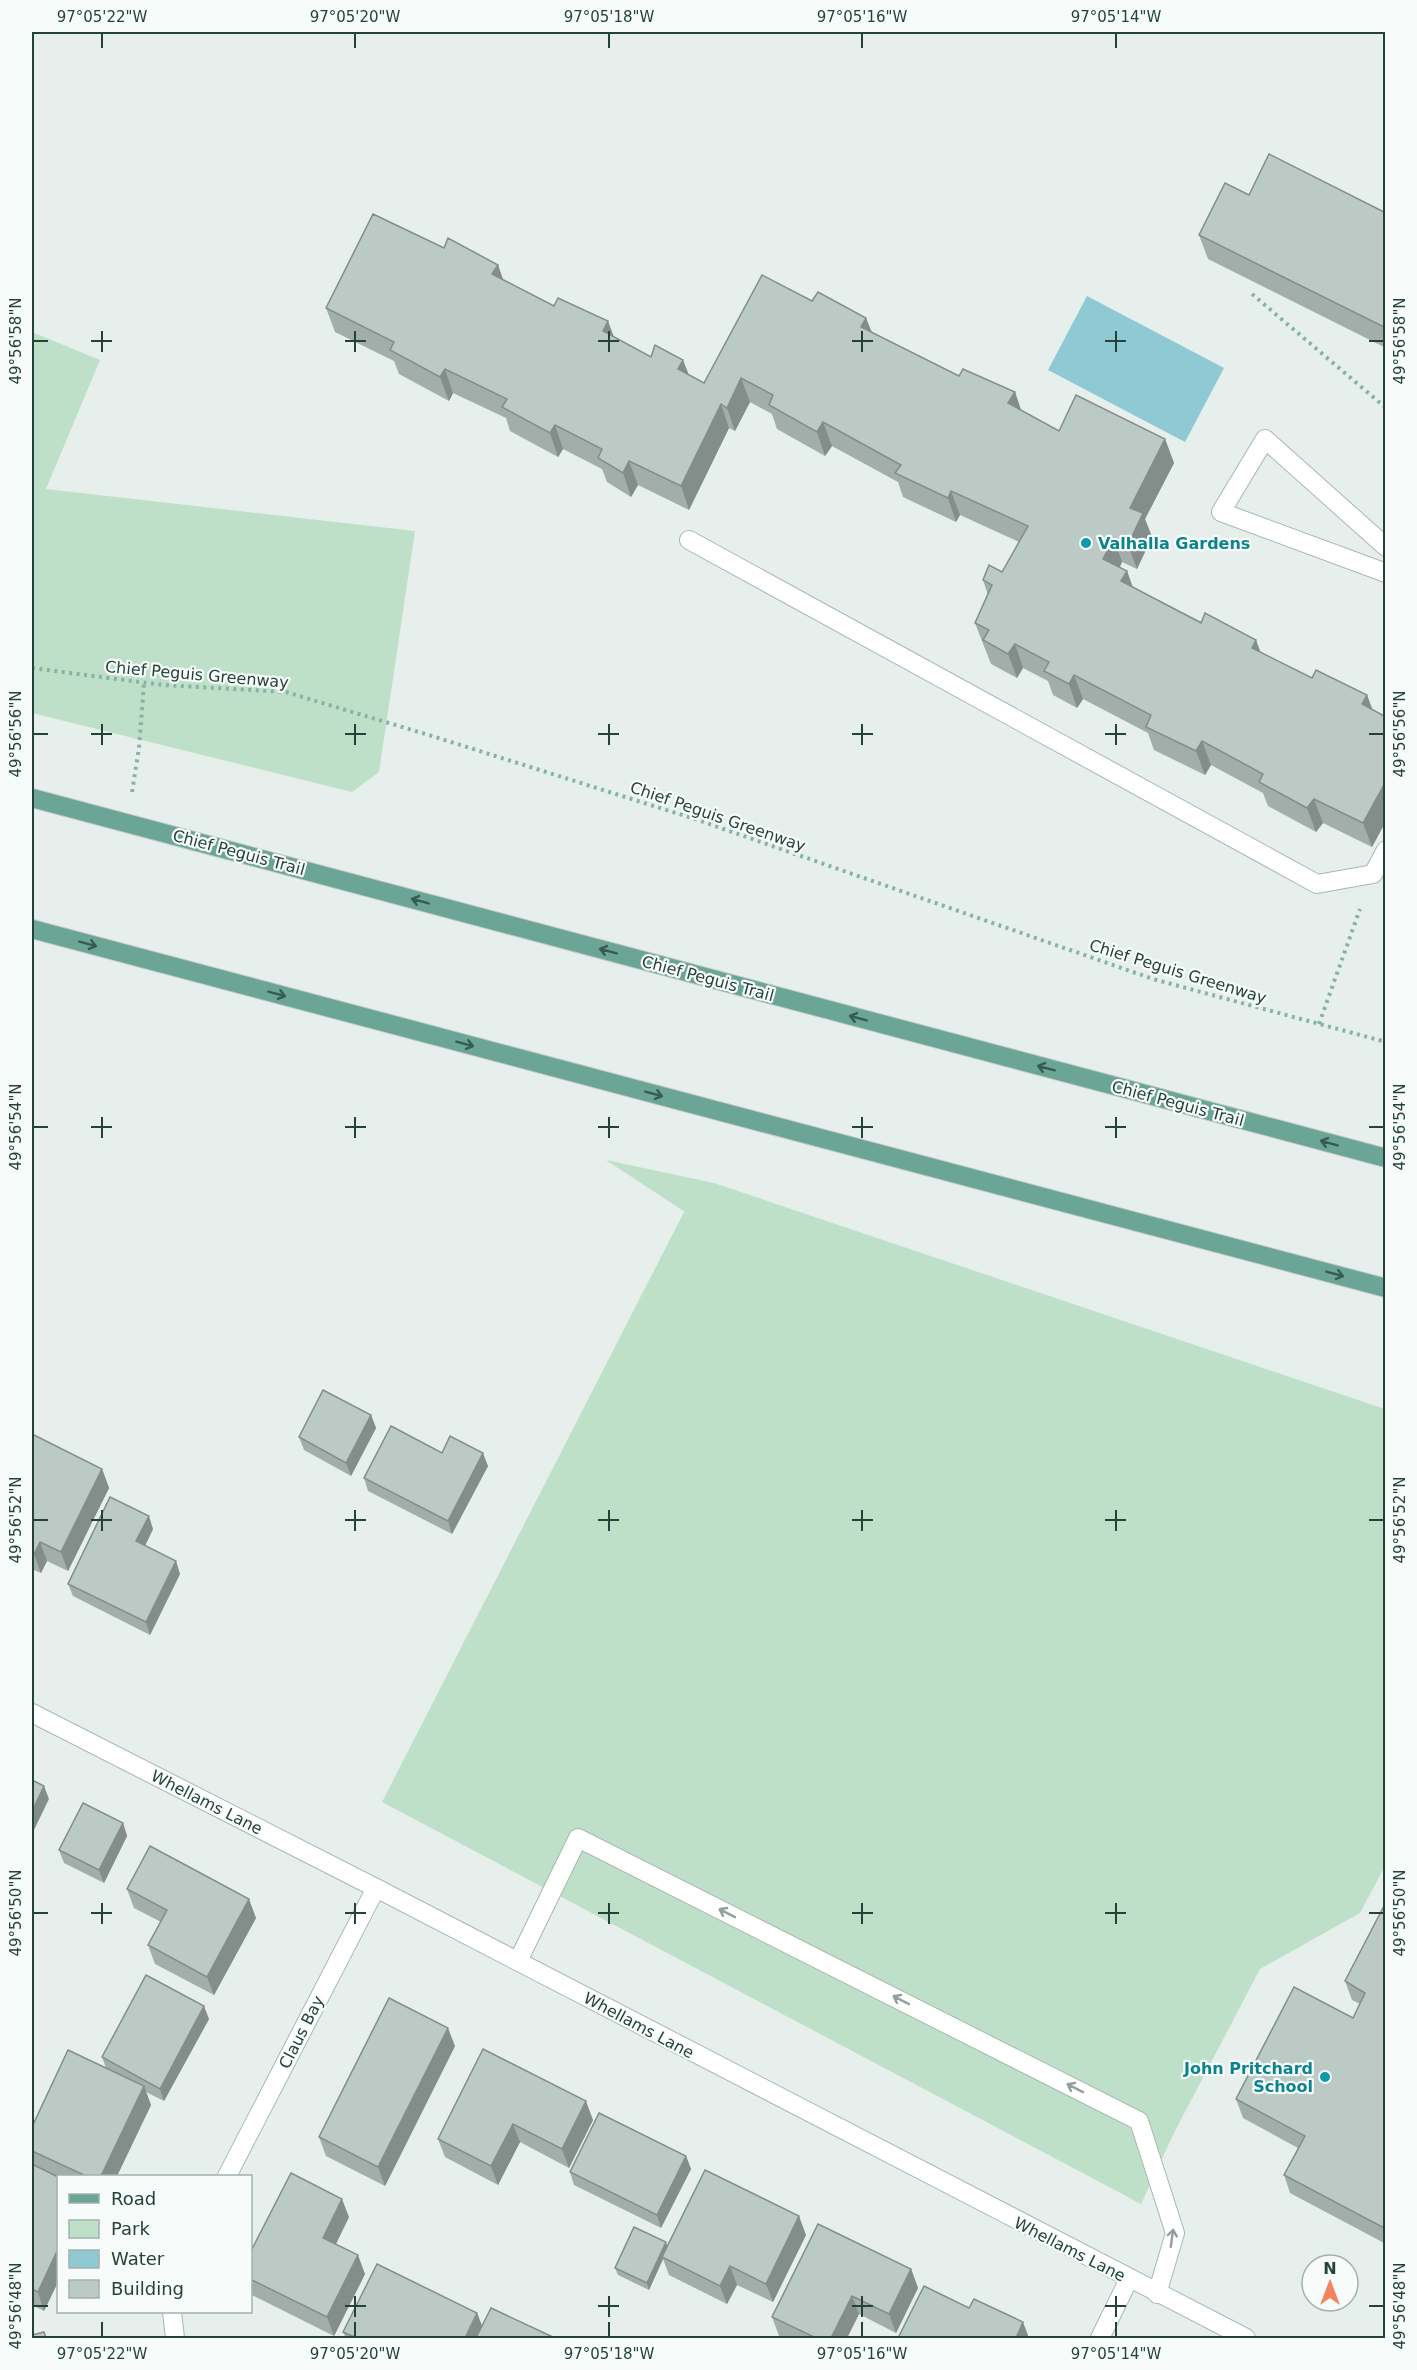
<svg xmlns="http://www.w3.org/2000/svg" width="1417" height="2370" viewBox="0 0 1417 2370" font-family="'DejaVu Sans',sans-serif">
  <rect width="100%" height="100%" fill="#e6efeb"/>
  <g fill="#bfe0c8">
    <path d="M32,332L100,360L46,489L415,531L379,772L352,792L32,713Z"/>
    <path d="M606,1160L714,1183L1385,1409V1866L1360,1913L1260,1969L1174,2133L1141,2204L382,1802L684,1212L688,1214Z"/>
  </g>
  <path fill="#8ec9d4" d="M1087,296L1224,368L1185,442L1048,370Z"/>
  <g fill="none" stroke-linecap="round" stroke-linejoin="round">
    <g stroke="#a8b8b2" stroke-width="20">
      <g id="lane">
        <path d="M689,540L1317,884L1373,874L1386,850"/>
        <path d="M1386,547L1265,439L1221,512L1386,573"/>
        <path d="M518,1961L578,1838L1139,2121L1175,2233L1157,2294"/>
      </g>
    </g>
    <g stroke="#a8b8b2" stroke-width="20">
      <g id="street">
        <path d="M32,1713L376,1888L1246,2338"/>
        <path d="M227,2176L376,1888"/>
        <path d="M172,2312L175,2338"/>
        <path d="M1100,2338L1129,2279"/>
      </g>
    </g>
    <g stroke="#c2cac8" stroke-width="20">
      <g id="primary">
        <path d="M32,798L1386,1158"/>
        <path d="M32,929L1386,1288"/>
      </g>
    </g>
    <g stroke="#86b3a5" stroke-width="4" stroke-dasharray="3 4.5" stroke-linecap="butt">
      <path d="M1252,294L1386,408"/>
      <path d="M32,668L163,685L286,692L432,736L695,819L1153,979L1386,1042"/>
      <path d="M132,792L139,748L144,683"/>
      <path d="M1319,1024L1360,909"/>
    </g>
    <use href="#lane" stroke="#fff" stroke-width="18"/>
    <use href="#street" stroke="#fff" stroke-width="18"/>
    <use href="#primary" stroke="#6aa596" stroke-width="18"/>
  </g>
  <g fill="#a1aea9">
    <path d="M1249,195L1386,213V348L1208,259L1199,235Z"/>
    <path d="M444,248L498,265L503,279L614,337L651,357L683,360L689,375L704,383L812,301L866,318L872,332L959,376L1015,392L1021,410L1059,431L1165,439L1174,463L1145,519L1152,537L1137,569L1122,562L1120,567L1127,571L1133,587L1312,678L1367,695L1372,710L1386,717V821L1372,847L1323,823L1316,832L1268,806L1263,793L1211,765L1205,775L1154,750L1148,733L1083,699L1077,708L1053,695L1048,681L1023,668L1017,678L991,664L975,623L988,595L983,580L1002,572L1019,542L960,515L956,522L903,497L898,482L832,446L825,456L777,429L772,414L750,402L735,431L729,428L689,510L638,485L631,497L607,482L602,469L563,449L558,457L510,431L506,418L453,393L449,401L399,374L394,361L335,332L326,308Z"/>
    <path d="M371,1415L376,1428L351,1476L304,1450L299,1437Z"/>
    <path d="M32,1434L102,1469L109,1488L68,1571L47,1561L41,1573L32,1569Z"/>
    <path d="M442,1453L488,1466L452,1534L368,1491L364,1478Z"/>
    <path d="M153,1529L145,1546L180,1574L150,1635L73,1596L68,1584Z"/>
    <path d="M123,1823L127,1836L104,1883L64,1863L59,1850Z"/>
    <path d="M127,1889L256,1918L214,1995L155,1964L148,1945L161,1922L134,1908Z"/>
    <path d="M1386,1902V2244L1290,2193L1284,2175L1298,2148L1243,2118L1236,2099L1353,2018L1360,2004L1352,2000L1345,1981Z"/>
    <path d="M209,2019L164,2101L146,2092L151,2105L117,2176H58V2282L44,2311L32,2305V2127L106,2068L102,2057Z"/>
    <path d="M455,2046L385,2186L326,2156L319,2137Z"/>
    <path d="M483,2049L593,2120L569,2168L520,2142L498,2185L445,2157L438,2139Z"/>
    <path d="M686,2156L691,2169L661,2228L574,2185L570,2172Z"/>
    <path d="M349,2217L336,2244L365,2274L334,2336L250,2294V2253Z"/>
    <path d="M806,2235L773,2302L737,2285L727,2304L669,2275L663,2259L649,2290L618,2275L615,2268L668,2246Z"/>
    <path d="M911,2269L918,2288L896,2333L859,2314L847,2338H785L779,2336L772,2317Z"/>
    <path d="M477,2313L482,2326L476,2338H346L343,2332Z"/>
  </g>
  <g fill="#838d89">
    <path d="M498,265L506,289L492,274Z"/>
    <path d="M866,318L875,342L861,327Z"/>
    <path d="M608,321L617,345L603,331Z"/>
    <path d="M683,360L692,384L678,369Z"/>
    <path d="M445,369L453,393L449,401L440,377Z"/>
    <path d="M741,378L750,402L735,431L727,408Z"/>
    <path d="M1015,392L1023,416L1008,403Z"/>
    <path d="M721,404L729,428L689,510L681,486Z"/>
    <path d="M823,422L832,446L825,456L817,432Z"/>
    <path d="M555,425L563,449L558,457L550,433Z"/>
    <path d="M1165,439L1174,463L1145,519L1152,537L1137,569L1128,545L1130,508Z"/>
    <path d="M629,461L638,485L631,497L623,473Z"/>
    <path d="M951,491L960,515L956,522L948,498Z"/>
    <path d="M1114,538L1122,562L1112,583L1103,559Z"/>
    <path d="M1127,571L1135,595L1121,581Z"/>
    <path d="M1256,640L1265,664L1252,648Z"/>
    <path d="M1015,644L1023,668L1017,678L1008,654Z"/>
    <path d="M1074,675L1083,699L1077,708L1069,684Z"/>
    <path d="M1367,695L1376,719L1362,704Z"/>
    <path d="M1202,741L1211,765L1205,775L1196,751Z"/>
    <path d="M1386,781V821L1372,847L1363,823Z"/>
    <path d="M1314,799L1323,823L1316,832L1307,808Z"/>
    <path d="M371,1415L376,1428L351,1476L346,1463Z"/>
    <path d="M483,1453L488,1466L452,1534L448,1521Z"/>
    <path d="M102,1469L109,1488L68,1571L61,1552Z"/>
    <path d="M149,1516L153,1529L141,1554L136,1541Z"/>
    <path d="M40,1542L47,1561L41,1573L34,1554Z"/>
    <path d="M176,1561L180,1574L150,1635L146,1622Z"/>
    <path d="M44,1786L49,1799L32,1834V1811Z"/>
    <path d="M123,1823L127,1836L104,1883L99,1870Z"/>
    <path d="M249,1899L256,1918L214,1995L207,1977Z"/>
    <path d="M204,2006L209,2019L164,2101L160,2089Z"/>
    <path d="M448,2028L455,2046L385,2186L378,2167Z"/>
    <path d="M144,2086L151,2105L117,2176H101Z"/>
    <path d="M586,2101L593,2120L569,2168L562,2149Z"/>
    <path d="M513,2124L520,2142L498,2185L491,2166Z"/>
    <path d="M686,2156L691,2169L661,2228L657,2215Z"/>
    <path d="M342,2199L349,2217L330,2256L323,2238Z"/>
    <path d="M799,2216L806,2235L773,2302L766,2284Z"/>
    <path d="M666,2242L668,2249L662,2257L663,2259L649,2290L647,2283Z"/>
    <path d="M58,2249V2282L44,2311L38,2292Z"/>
    <path d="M358,2255L365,2274L334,2336L327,2317Z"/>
    <path d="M730,2266L737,2285L727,2304L720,2286Z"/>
    <path d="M911,2269L918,2288L896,2333L889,2314Z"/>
    <path d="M852,2296L859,2314L847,2338H831Z"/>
    <path d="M477,2313L482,2326L476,2338H465Z"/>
    <path d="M1023,2322L1029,2338H1016Z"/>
  </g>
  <g fill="#bbcac4" stroke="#838d89" stroke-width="1.5">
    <path d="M1269,154L1386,213V328L1199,235L1225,183L1249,195Z"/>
    <path d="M373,214L444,248L448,238L498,265L492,274L554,306L558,298L608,321L603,331L651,357L655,345L683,360L678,369L704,383L762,275L812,301L818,292L866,318L861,327L959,376L963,369L1015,392L1008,403L1059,431L1076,395L1165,439L1130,508L1143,513L1128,545L1114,538L1103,559L1127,571L1121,581L1201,623L1205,613L1256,640L1252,648L1312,678L1316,670L1367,695L1362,704L1386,717V781L1363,823L1314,799L1307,808L1259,782L1263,774L1202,741L1196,751L1146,727L1151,715L1074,675L1069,684L1044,671L1049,662L1015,644L1008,654L983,640L989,630L975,623L992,585L983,580L989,565L1002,572L1028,526L951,491L948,498L895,473L901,465L823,422L817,432L769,405L773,395L741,378L727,408L721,404L681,486L629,461L623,473L598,458L602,449L555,425L550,433L502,407L507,399L445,369L440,377L390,350L394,342L326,308Z"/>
    <path d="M323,1390L371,1415L346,1463L299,1437Z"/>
    <path d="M391,1426L442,1453L450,1436L483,1453L448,1521L364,1478Z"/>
    <path d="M32,1434L102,1469L61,1552L40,1542L34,1554L32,1553Z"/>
    <path d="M110,1497L149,1516L136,1541L176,1561L146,1622L68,1584Z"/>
    <path d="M32,1780L44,1786L32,1811Z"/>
    <path d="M83,1803L123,1823L99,1870L59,1850Z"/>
    <path d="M150,1846L249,1899L207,1977L148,1945L167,1910L127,1889Z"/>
    <path d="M1386,1902V2229L1284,2175L1305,2136L1236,2099L1294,1987L1353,2018L1365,1993L1345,1981Z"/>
    <path d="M146,1975L204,2006L160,2089L102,2057Z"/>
    <path d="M389,1998L448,2028L378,2167L319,2137Z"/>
    <path d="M483,2049L586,2101L562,2149L513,2124L491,2166L438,2139Z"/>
    <path d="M68,2050L144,2086L101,2176H86L32,2151V2127Z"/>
    <path d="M599,2113L686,2156L657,2215L570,2172Z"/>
    <path d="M32,2164L58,2177V2249L38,2292L32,2289Z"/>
    <path d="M705,2170L799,2216L766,2284L730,2266L720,2286L662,2257Z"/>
    <path d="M291,2173L342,2199L323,2238L358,2255L327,2317L250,2279V2253Z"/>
    <path d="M818,2224L911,2269L889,2314L852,2296L831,2338H816L772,2317Z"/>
    <path d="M634,2227L666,2242L647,2283L615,2268Z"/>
    <path d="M377,2264L477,2313L465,2338H357L343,2332Z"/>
    <path d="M924,2286L969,2308L974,2299L1023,2322L1016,2338H898Z"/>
    <path d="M491,2308L555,2338H476Z"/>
    <path d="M44,2332L46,2338H32V2335Z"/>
  </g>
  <defs><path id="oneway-shaft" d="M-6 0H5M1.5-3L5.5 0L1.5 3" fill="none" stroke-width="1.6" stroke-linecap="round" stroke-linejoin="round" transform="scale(1.5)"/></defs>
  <g stroke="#365b51">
    <use href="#oneway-shaft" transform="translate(420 901) rotate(-165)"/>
    <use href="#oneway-shaft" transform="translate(88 944) rotate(15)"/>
    <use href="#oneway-shaft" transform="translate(608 951) rotate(-165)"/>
    <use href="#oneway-shaft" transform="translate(277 994) rotate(15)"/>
    <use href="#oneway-shaft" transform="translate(858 1018) rotate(-165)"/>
    <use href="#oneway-shaft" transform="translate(465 1044) rotate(15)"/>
    <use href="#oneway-shaft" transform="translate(1046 1068) rotate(-165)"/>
    <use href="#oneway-shaft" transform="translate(654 1094) rotate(15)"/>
    <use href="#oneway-shaft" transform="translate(1329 1143) rotate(-165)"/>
    <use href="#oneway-shaft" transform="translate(1335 1274) rotate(15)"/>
  </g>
  <g stroke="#92a09c">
    <use href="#oneway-shaft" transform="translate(727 1913) rotate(-153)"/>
    <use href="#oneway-shaft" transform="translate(901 2000) rotate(-153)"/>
    <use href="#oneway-shaft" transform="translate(1075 2088) rotate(-153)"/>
    <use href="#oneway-shaft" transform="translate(1172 2238) rotate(-82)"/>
  </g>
  <path fill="none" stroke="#24423a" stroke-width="2" d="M102,33V48M355,33V48M609,33V48M862,33V48M1116,33V48M102,331V352M355,331V352M609,331V352M862,331V352M1116,331V352M33,341H48M91,341H112M345,341H366M598,341H619M852,341H873M1105,341H1126M1369,341H1384M102,724V745M355,724V745M609,724V745M862,724V745M1116,724V745M33,734H48M91,734H112M345,734H366M598,734H619M852,734H873M1105,734H1126M1369,734H1384M102,1117V1138M355,1117V1138M609,1117V1138M862,1117V1138M1116,1117V1138M33,1127H48M91,1127H112M345,1127H366M598,1127H619M852,1127H873M1105,1127H1126M1369,1127H1384M102,1510V1531M355,1510V1531M609,1510V1531M862,1510V1531M1116,1510V1531M33,1520H48M91,1520H112M345,1520H366M598,1520H619M852,1520H873M1105,1520H1126M1369,1520H1384M102,1903V1924M355,1903V1924M609,1903V1924M862,1903V1924M1116,1903V1924M33,1913H48M91,1913H112M345,1913H366M598,1913H619M852,1913H873M1105,1913H1126M1369,1913H1384M355,2296V2317M609,2296V2317M862,2296V2317M1116,2296V2317M33,2306H48M345,2306H366M598,2306H619M852,2306H873M1105,2306H1126M1369,2306H1384M102,2322V2337M355,2322V2337M609,2322V2337M862,2322V2337M1116,2322V2337"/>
  <g fill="#0f9aa8" stroke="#f7fbf9" stroke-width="2">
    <circle cx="1086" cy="543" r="6"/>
    <circle cx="1325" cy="2077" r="6"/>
  </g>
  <g text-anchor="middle" stroke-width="4.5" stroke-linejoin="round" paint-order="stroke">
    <g font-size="16" font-weight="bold" fill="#0d838f" stroke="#f7fbf9" text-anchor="start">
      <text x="1098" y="549">Valhalla Gardens</text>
      <text x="1313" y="2074" text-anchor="end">John Pritchard<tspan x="1313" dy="18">School</tspan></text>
    </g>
    <g font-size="16" fill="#24423a" stroke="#f7fbf9">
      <text transform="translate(197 674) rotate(5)" y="6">Chief Peguis Greenway</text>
      <text transform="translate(718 816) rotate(19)" y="6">Chief Peguis Greenway</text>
      <text transform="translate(239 852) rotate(15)" y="6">Chief Peguis Trail</text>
      <text transform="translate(1178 971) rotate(17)" y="6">Chief Peguis Greenway</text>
      <text transform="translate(708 978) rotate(15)" y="6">Chief Peguis Trail</text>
      <text transform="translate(1178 1103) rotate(15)" y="6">Chief Peguis Trail</text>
      <text transform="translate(207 1802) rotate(27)" y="6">Whellams Lane</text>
      <text transform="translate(639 2025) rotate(28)" y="6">Whellams Lane</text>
      <text transform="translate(301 2032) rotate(-63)" y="6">Claus Bay</text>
      <text transform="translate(1070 2249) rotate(27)" y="6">Whellams Lane</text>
    </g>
  </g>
  <rect width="1417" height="2370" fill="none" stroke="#f7fbf9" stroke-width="66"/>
  <rect x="57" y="2175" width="195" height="138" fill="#f7fbf9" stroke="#a3b1ad" stroke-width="1.5"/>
  <rect x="69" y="2194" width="30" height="9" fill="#6aa596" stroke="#a3b1ad" stroke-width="1.5"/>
  <text x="111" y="2205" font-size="18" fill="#24423a">Road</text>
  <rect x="69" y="2220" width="30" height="18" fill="#bfe0c8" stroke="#a3b1ad" stroke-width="1.5"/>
  <text x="111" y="2235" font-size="18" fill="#24423a">Park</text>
  <rect x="69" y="2250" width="30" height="18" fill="#8ec9d4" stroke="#a3b1ad" stroke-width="1.5"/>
  <text x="111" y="2265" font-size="18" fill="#24423a">Water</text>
  <rect x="69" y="2280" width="30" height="18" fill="#bbcac4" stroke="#a3b1ad" stroke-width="1.5"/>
  <text x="111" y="2295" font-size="18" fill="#24423a">Building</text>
  <g transform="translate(1330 2283)"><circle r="28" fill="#f7fbf9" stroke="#a3b1ad" stroke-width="1.5"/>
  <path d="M0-4.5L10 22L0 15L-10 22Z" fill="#f4845f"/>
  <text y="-9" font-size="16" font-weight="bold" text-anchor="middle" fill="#24423a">N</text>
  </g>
  <rect x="33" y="33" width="1351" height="2304" fill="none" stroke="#24423a" stroke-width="2"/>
  <g font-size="15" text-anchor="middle" fill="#24423a">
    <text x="102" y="22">97°05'22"W</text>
    <text x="355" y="22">97°05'20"W</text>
    <text x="609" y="22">97°05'18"W</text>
    <text x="862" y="22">97°05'16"W</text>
    <text x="1116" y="22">97°05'14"W</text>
    <text transform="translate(16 341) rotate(-90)" y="5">49°56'58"N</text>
    <text transform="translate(1400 341) rotate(-90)" y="5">49°56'58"N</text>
    <text transform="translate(16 734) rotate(-90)" y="5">49°56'56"N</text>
    <text transform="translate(1400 734) rotate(-90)" y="5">49°56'56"N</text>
    <text transform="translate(16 1127) rotate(-90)" y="5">49°56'54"N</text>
    <text transform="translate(1400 1127) rotate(-90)" y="5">49°56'54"N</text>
    <text transform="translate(16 1520) rotate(-90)" y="5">49°56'52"N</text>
    <text transform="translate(1400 1520) rotate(-90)" y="5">49°56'52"N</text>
    <text transform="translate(16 1913) rotate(-90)" y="5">49°56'50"N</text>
    <text transform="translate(1400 1913) rotate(-90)" y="5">49°56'50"N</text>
    <text transform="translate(16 2306) rotate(-90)" y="5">49°56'48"N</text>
    <text transform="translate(1400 2306) rotate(-90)" y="5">49°56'48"N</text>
    <text x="102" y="2359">97°05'22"W</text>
    <text x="355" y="2359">97°05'20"W</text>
    <text x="609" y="2359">97°05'18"W</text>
    <text x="862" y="2359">97°05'16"W</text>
    <text x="1116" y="2359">97°05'14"W</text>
  </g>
</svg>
